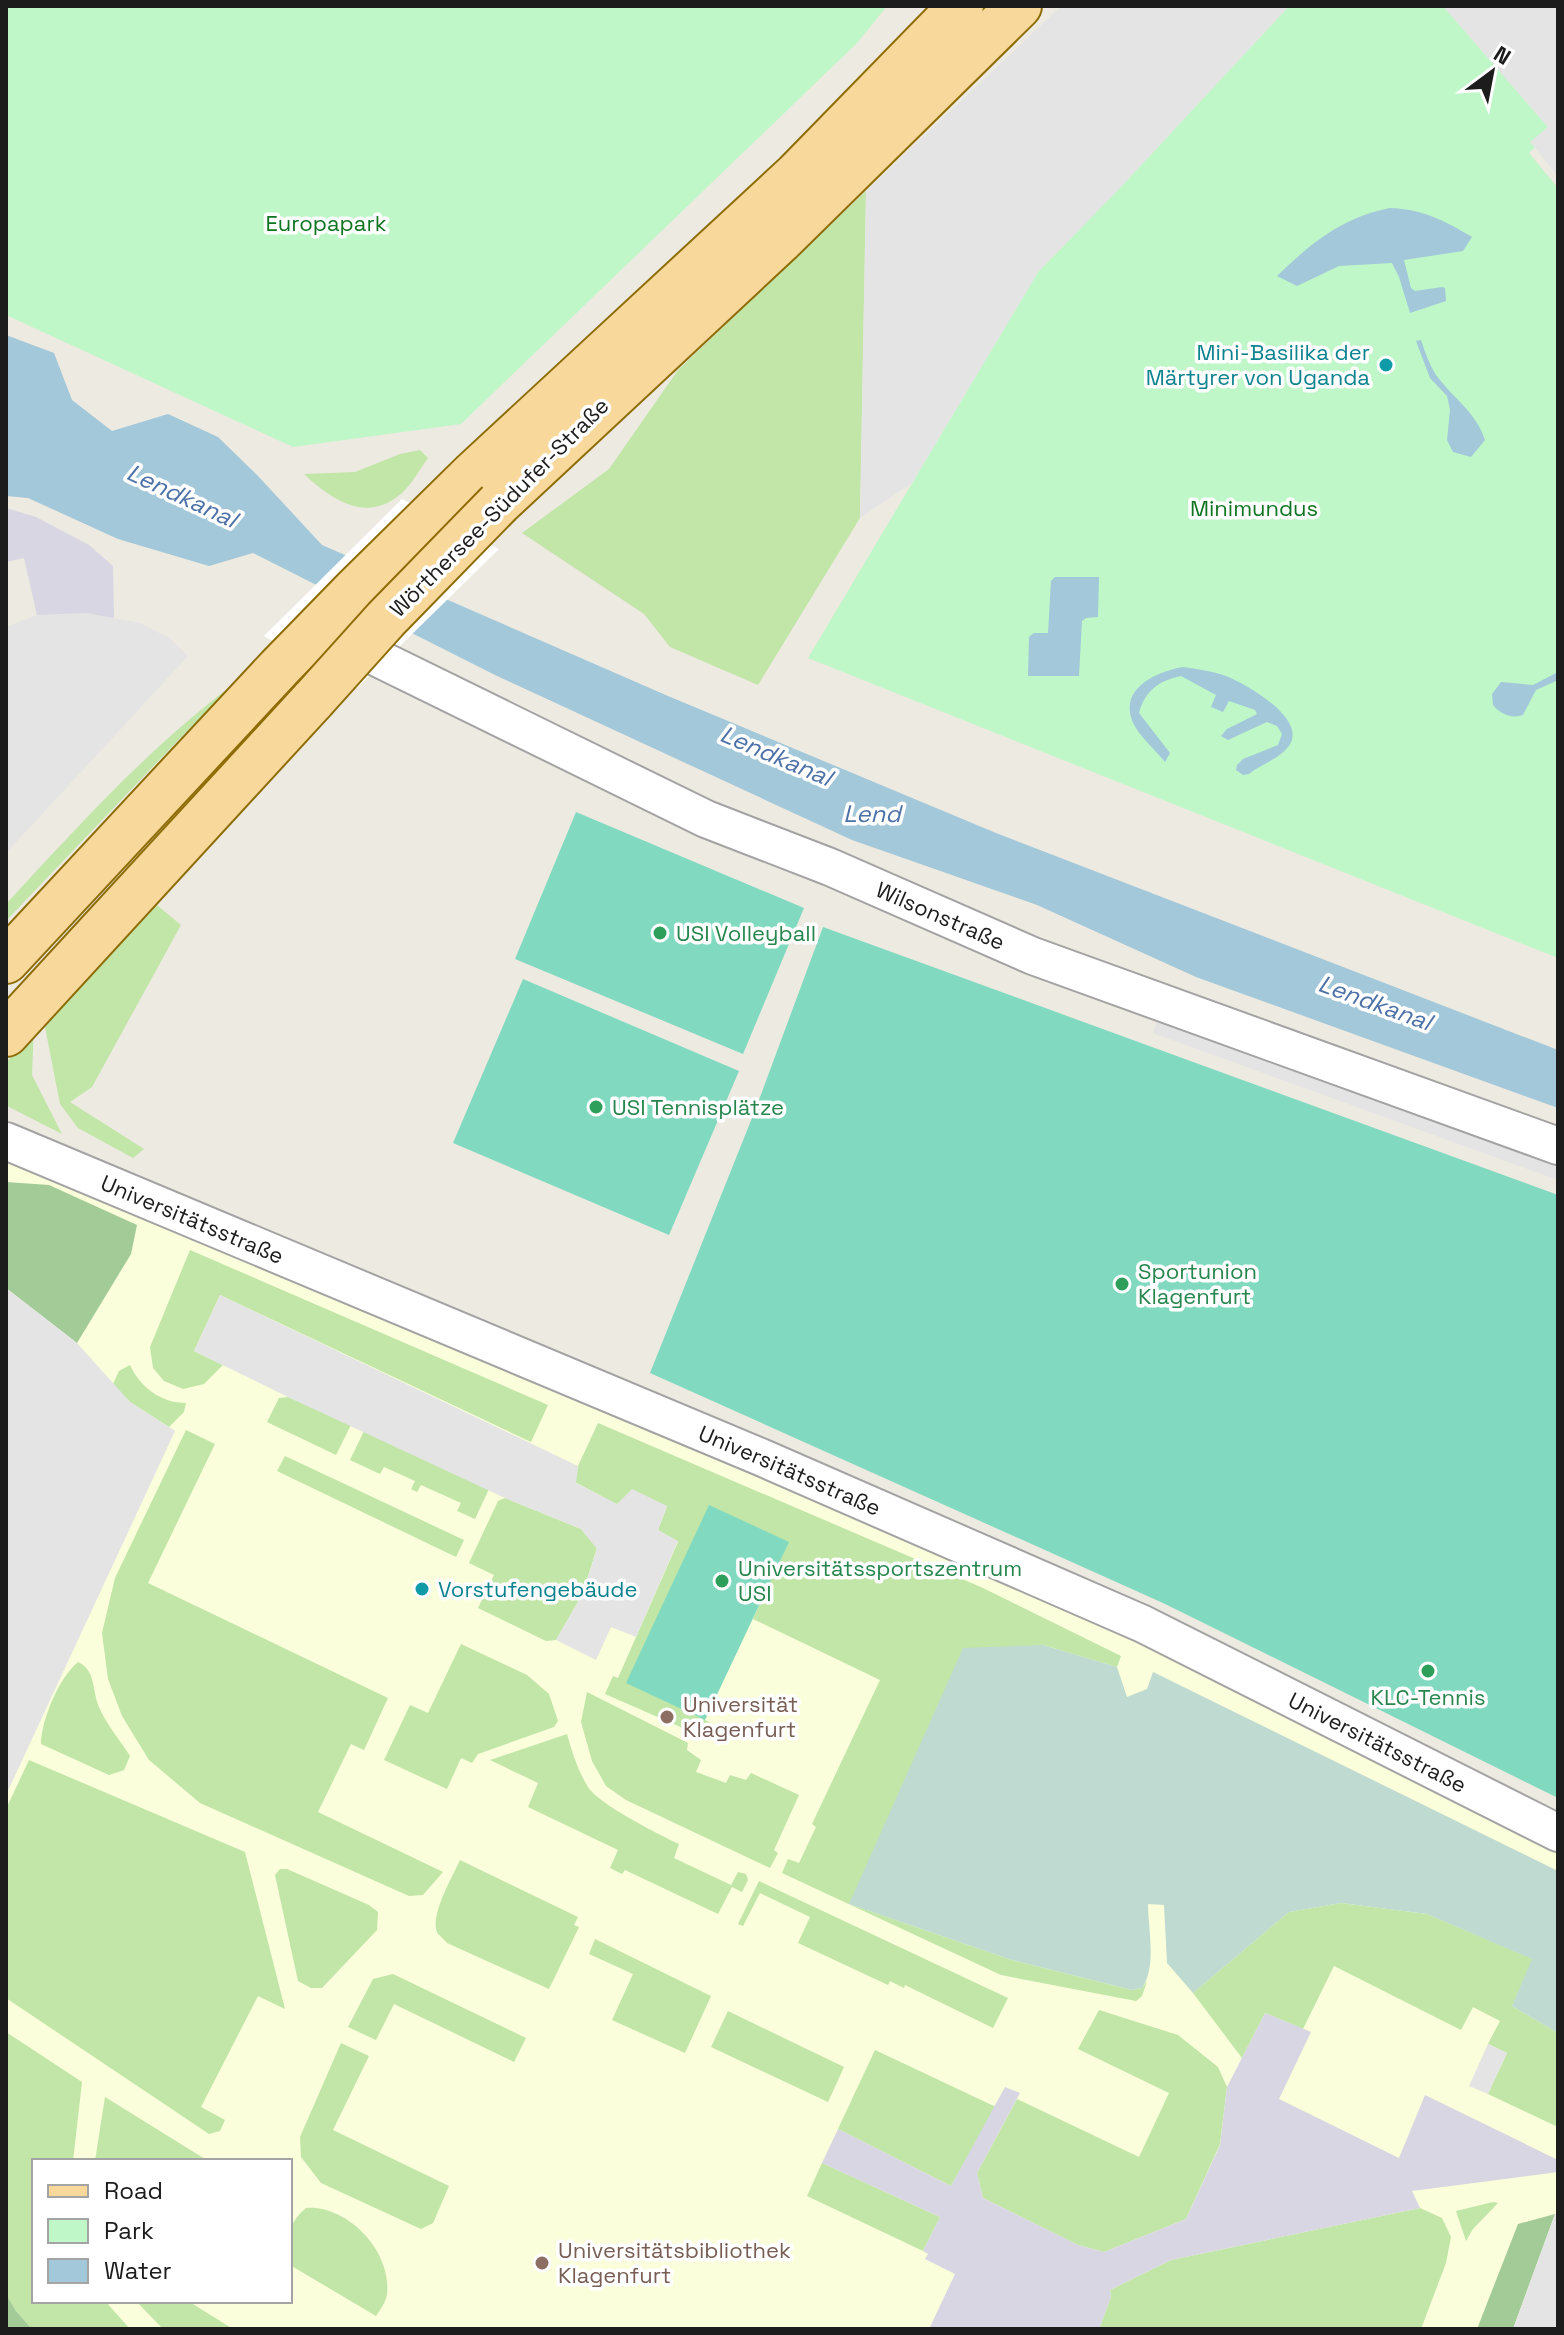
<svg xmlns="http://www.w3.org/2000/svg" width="1564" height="2335" viewBox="0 0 1564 2335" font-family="'Space Grotesk',sans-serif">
  <rect width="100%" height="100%" fill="#edeae1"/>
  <path fill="#fafeda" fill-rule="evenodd" d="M6,1163L47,1167L622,1399L1558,1833V2329H6ZM34,2161H290V2301H34Z"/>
  <g fill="#c1e6a8">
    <path d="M866,191L860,518L758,685L670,647L644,614L522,533L609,469L678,370Z"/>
    <path d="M420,450L428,458C420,469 412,484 402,493C367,524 332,500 304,474L355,472L400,454Z"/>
    <path d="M252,671L185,733L6,921V904C83,821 159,736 252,671Z"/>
    <path d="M152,901L181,925L92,1087L70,1102L144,1149L133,1158L78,1128L60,1104L45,1027L75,989Z"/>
    <path d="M34,1025L32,1075L62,1134L9,1107L6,1101V1063Z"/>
    <path d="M190,1250L548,1405L531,1442L220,1295L194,1351L223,1365L204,1384L183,1389L164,1381L153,1368L150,1347Z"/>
    <path d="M130,1365C140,1387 161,1403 186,1403L184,1412L169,1427L130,1402L113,1384L119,1371Z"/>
    <path d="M288,1397L351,1425L336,1455L267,1422L279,1398Z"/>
    <path d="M598,1423L983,1588L1121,1656L1117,1667L1043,1645L849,1904L1012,1960L1132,1990L1142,1988L1147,1981L1142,1996L1136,2001L1001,1975L782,1873L788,1859L799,1863L816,1827L812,1824L880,1680L753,1619L788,1542L626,1682L705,1720L711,1723L707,1731L688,1723L685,1729L605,1694L613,1676L618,1678L678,1542L658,1530L667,1506L618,1505L575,1482L578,1466Z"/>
    <path d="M186,1430L215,1444L148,1583L388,1698L364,1750L351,1744L318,1812L443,1872L423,1895L409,1896L200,1803L149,1760L122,1716L108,1679L102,1633L115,1578Z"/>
    <path d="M364,1431L489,1489L475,1519L457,1511L461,1503L421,1485L417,1492L411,1489L415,1481L384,1467L380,1474L350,1460Z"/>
    <path d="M285,1456L464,1540L456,1557L277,1471Z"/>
    <path d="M505,1498L581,1529L597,1548L582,1595L556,1640L546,1641L478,1608L494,1575L469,1563L498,1501Z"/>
    <path d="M461,1644L527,1675L549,1694L558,1721L554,1727L478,1754L472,1763L461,1758L447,1789L384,1760L410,1705L428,1713Z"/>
    <path d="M78,1662C96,1670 92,1691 99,1707C106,1724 120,1740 130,1756L124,1770L109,1775L41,1744C41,1721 59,1677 78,1662Z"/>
    <path d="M587,1692L688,1743L687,1750L701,1760L696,1772L726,1783L730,1775L746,1780L751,1773L799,1795L774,1850L778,1853L770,1868L626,1800L606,1786L592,1761L581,1722Z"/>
    <path d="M567,1734C572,1752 578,1771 588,1787C598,1804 660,1835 679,1844L674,1858L731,1885L738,1872L746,1874L748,1880L742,1892L732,1887L718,1914L625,1870L622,1874L610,1868L618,1850L528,1807L538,1783L490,1760Z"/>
    <path d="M29,1760L245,1852L285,2009L258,1996L201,2107L225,2120L220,2131L209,2134L6,1998V1809Z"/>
    <path d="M460,1860L578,1917L574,1925L579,1927L549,1989L447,1943C446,1941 439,1935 438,1934C428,1918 453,1876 460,1860Z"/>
    <path d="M280,1869H287L369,1905L378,1912L377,1930L322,1988H311L298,1981L275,1875Z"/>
    <path d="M759,1881L1008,1998L993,2028L905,1985L904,1988L890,1981L888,1985L798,1943L810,1917L760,1893L743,1926L738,1924Z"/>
    <path d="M1341,1903L1427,1914L1533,1959L1512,2006L1558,2033V2127L1488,2094L1507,2053L1488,2044L1500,2021L1473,2007L1461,2030L1334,1966L1303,2029L1265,2013L1242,2058L1193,1993L1289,1912Z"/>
    <path d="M595,1939L711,1996L685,2053L612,2020L633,1974L589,1954Z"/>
    <path d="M393,1974L526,2038L514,2062L394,2004L376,2040L348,2027L373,1979Z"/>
    <path d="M1099,2010L1178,2035L1218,2067L1227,2087L1220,2144L1186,2219L1104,2252L1078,2245L983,2198L977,2173L1017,2099L1139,2157L1169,2093L1078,2049Z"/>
    <path d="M728,2011L844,2067L828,2102L711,2047Z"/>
    <path d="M6,2032L82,2082L73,2161H34V2301H105L130,2329H32L16,2311L6,2294Z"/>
    <path d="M341,2043L369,2056L333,2130L449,2186L433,2223L421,2229L321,2183L301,2157L300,2137Z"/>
    <path d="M875,2050L996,2107L951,2186L838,2129Z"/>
    <path d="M105,2097L205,2159L210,2161H95Z"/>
    <path d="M822,2163L940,2217L923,2251L807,2196Z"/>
    <path d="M1493,2202L1498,2203L1473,2229L1466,2241L1456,2211Z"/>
    <path d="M306,2208C348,2205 392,2252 387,2294C386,2302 380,2310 376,2316L290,2265C290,2240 285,2225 306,2208Z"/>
    <path d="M1420,2208L1442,2218L1451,2237L1446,2263L1421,2329H1099L1111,2297L1110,2290L1171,2260Z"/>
    <path d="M136,2301H188L233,2329H163Z"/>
  </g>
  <g fill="#a2cb97">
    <path d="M6,1182L49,1185L137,1225L131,1254L77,1343L6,1288Z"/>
    <path d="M1555,2214L1513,2329H1477L1518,2224Z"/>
    <path d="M6,2294L16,2311L32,2329H6Z"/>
  </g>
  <path fill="#bfdad0" d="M1043,1645L1117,1667L1127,1697L1147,1689L1153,1672L1558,1871V2033L1512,2006L1532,1959L1427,1914L1341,1903L1289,1912L1193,1993L1167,1963L1164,1905L1148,1904C1148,1929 1157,1966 1142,1988L1132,1990L1012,1960L849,1904L963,1648Z"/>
  <g fill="#bff7c8">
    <path d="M6,6H887L857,43L461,424L293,447L6,315Z"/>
    <path d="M1289,6H1443L1548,127L1531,142L1536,146L1529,153L1558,188V958L808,658L1038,272L1116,192Z"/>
  </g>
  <g fill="#81dac0">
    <path d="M576,812L804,908L743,1054L515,959Z"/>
    <path d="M823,927L1558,1195V1798L1163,1603L650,1373L756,1108Z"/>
    <path d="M523,979L739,1071L669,1235L453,1143Z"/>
    <path d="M709,1505L789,1542L705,1720L626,1683Z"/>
  </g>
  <g fill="#e4e4e4">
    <path d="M1061,6H1289L1116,192L1038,272L912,483L860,518L866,191Z"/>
    <path d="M1443,6H1558V176L1530,142L1548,127Z"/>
    <path d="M85,613L140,623L169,638L188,656L6,853V627L37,615Z"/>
    <path d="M1161,1009L1558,1152V1180L1153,1033Z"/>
    <path d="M6,1288L77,1343L130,1402L175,1431L6,1795Z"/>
    <path d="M220,1295L578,1466L576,1483L617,1504L632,1489L667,1506L658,1530L678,1541L636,1637L611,1627L596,1660L556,1640L582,1595L597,1549L581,1529L505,1498L288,1397L194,1351Z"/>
    <path d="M1488,2044L1507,2053L1488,2094L1469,2086Z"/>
    <path d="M1555,2214H1558V2329H1513Z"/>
  </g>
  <g fill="#d7d6e2">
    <path d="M6,508L36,517L89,545L113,566L114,618L85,613L37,615L24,558L6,562Z"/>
    <path d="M1265,2013L1311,2032L1279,2099L1399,2158L1425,2095L1558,2160V2172L1412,2191L1420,2208L1171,2260L1110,2290L1111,2297L1099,2329H929L955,2274L925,2259L928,2254L923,2251L940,2217L822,2163L838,2129L951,2186L1005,2087L1020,2093L977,2173L983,2198L1078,2245L1104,2252L1186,2219L1220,2145L1227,2087Z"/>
  </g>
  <g fill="#a3c8d9">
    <path d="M1390,208C1423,209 1445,221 1472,237L1463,251L1404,260L1411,288L1415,291L1442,287L1445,288L1446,301L1410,313L1399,277L1392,263L1339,266L1297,286L1277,276C1311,243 1343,217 1390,208Z"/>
    <path d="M6,335L54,353L72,400L112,431L168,414L218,437L258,476L322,545L668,696L996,833L1558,1050V1108L1196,977L1037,905L852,840L495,675L253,553L209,566L118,539L28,498L6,496Z"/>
    <path d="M1421,340C1425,352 1429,364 1436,375C1453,398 1476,412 1485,440L1471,457L1453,452L1447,440L1450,410L1447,396L1430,378L1416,341Z"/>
    <path d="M1055,577H1099L1098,617L1086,618L1082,621L1079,676H1028L1029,637L1034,633H1048L1051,581Z"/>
    <path d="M1183,667C1197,669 1212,671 1226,676C1246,684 1306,718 1290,744C1282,758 1261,764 1249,774L1243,775L1236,770L1237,765L1243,759L1278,745L1282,734L1277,726L1267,722L1228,740L1221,736L1227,729L1257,714L1255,710L1229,701L1223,712L1211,707L1216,695L1181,676C1158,681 1145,691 1139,713L1170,753L1165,762C1155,749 1135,733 1131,717C1122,686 1160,671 1183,667Z"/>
    <path d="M1558,672V680L1536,690L1523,715C1512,719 1500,714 1493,705L1492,694L1501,682L1533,685Z"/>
  </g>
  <path fill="#fff" d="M402,499L499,549L357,688L264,636Z"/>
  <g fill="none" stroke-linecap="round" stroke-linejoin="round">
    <g stroke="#a3a3a3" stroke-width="40">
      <g id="minor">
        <path id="s1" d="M343,641L706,819L830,867L1033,956L1558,1146"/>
        <path id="s2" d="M6,1141L763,1458L1143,1624L1558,1833"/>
      </g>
    </g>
    <g stroke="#8e6d06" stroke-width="48">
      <g id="major">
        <path d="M499,503L780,241L1019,6"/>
        <path d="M6,961L279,668L355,590L473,474L796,175L961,6"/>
        <path d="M6,1034L314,699"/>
      </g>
    </g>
    <use href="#minor" stroke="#fff" stroke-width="36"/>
    <use href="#major" stroke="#f8d89b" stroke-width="44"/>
    <g stroke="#8e6d06" stroke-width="48" stroke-linecap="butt">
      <path id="major-bridge" d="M314,699L386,619L499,503"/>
    </g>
    <use href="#major-bridge" stroke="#f8d89b" stroke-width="44"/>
  </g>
  <g fill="#0f9aa8" stroke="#fff" stroke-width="3">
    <circle cx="1386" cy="365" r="8"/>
    <circle cx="422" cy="1589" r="8"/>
  </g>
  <g fill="#2e9e5b" stroke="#fff" stroke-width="3">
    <circle cx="660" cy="933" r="8"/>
    <circle cx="596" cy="1107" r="8"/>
    <circle cx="1122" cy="1284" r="8"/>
    <circle cx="722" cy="1581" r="8"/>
    <circle cx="1428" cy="1671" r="8"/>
  </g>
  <g fill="#8d6e63" stroke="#fff" stroke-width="3">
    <circle cx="667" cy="1717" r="8"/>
    <circle cx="542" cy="2263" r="8"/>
  </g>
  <g text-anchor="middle" stroke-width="7" stroke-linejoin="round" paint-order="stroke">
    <g font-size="22" fill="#0f7421" stroke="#fff">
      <text x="326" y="231">Europapark</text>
      <text x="1254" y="516">Minimundus</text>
    </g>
    <g font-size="22" fill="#0d838f" stroke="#fff" text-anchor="end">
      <text x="1370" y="360">Mini-Basilika der<tspan x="1370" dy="25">Märtyrer von Uganda</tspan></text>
      <text x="438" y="1597" text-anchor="start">Vorstufengebäude</text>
    </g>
    <g font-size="22" fill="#1c1c1c" stroke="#fff">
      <text transform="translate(499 507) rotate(-45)" y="8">Wörthersee-Südufer-Straße</text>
      <text dy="8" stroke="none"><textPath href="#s1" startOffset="658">Wilsonstraße</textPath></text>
      <text dy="8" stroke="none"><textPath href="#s2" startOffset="202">Universitätsstraße</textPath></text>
      <text dy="8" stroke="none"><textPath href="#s2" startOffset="850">Universitätsstraße</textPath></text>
      <text dy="8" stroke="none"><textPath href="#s2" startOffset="1498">Universitätsstraße</textPath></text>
    </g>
    <g font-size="22" fill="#27864d" stroke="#fff" text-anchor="start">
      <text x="676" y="941">USI Volleyball</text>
      <text x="612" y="1115">USI Tennisplätze</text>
      <text x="1138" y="1279">Sportunion<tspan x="1138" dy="25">Klagenfurt</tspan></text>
      <text x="738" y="1576">Universitätssportszentrum<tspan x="738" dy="25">USI</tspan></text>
      <text x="1428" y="1705" text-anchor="middle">KLC-Tennis</text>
    </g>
    <g font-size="22" fill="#785e54" stroke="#fff" text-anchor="start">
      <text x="683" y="1712">Universität<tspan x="683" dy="25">Klagenfurt</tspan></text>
      <text x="558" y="2258">Universitätsbibliothek<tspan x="558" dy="25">Klagenfurt</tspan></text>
    </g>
    <g font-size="24" font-style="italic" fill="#4c71a7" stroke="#fff">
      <text transform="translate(182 496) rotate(25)" y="8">Lendkanal</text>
      <text transform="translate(776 756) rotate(23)" y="8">Lendkanal</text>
      <text x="872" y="822">Lend</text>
      <text transform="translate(1375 1003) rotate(20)" y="8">Lendkanal</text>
    </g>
  </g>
  <rect width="1564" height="2335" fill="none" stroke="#1c1c1c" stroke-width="16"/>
  <rect x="32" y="2159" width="260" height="144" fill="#ffffff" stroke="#a4a4a4" stroke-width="2"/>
  <rect x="48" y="2185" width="40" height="12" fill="#f8d89b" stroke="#a4a4a4" stroke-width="2"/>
  <text x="104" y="2199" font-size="24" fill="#1c1c1c">Road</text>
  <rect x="48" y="2219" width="40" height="24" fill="#bff7c8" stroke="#a4a4a4" stroke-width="2"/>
  <text x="104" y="2239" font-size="24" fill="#1c1c1c">Park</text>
  <rect x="48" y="2259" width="40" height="24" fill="#a3c8d9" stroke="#a4a4a4" stroke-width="2"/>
  <text x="104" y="2279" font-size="24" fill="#1c1c1c">Water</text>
  <g transform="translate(1492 72) rotate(32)" stroke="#ffffff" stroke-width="6" paint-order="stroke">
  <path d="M0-6L14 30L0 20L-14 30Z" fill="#1c1c1c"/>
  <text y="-12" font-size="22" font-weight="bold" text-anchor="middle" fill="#1c1c1c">N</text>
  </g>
</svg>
